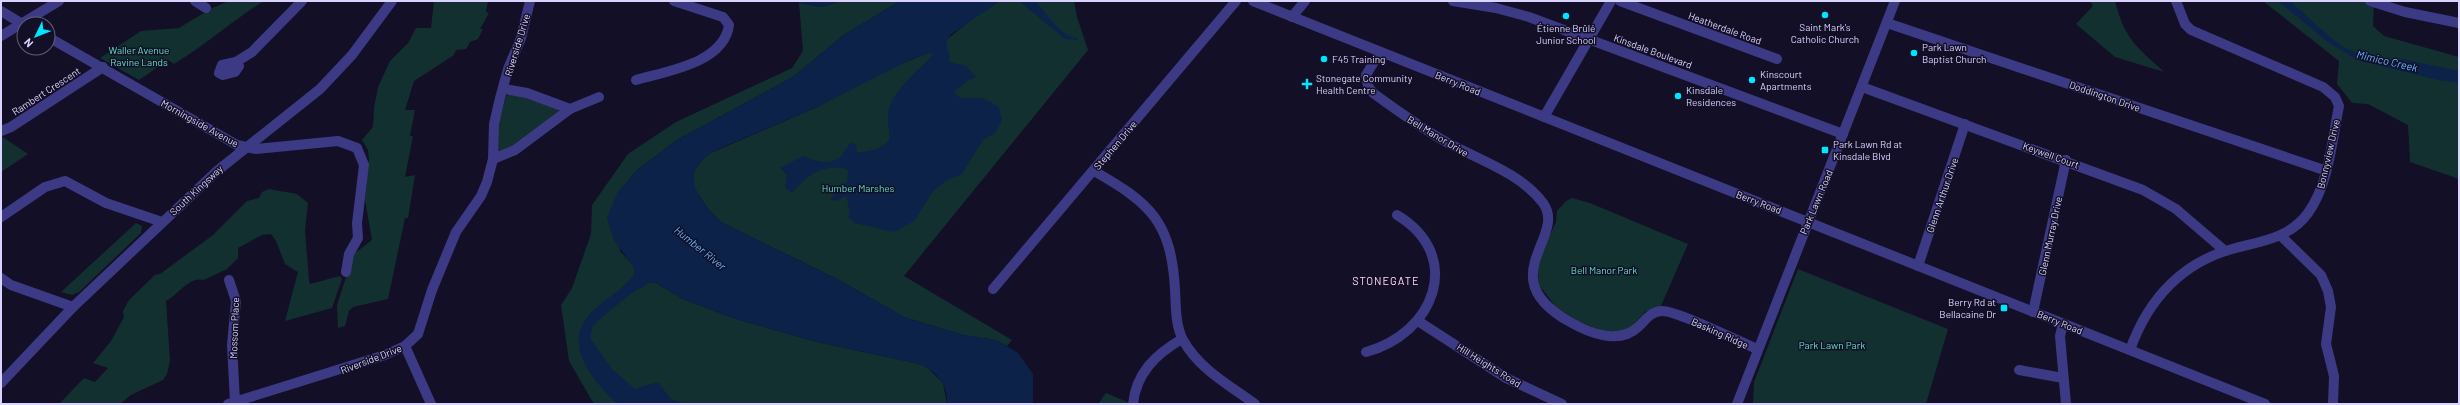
<svg xmlns="http://www.w3.org/2000/svg" width="2460" height="405" viewBox="0 0 2460 405" font-family="Barlow,sans-serif">
  <rect width="100%" height="100%" fill="#130f26"/>
  <g fill="#12302f">
    <path d="M229,1H264C233,20 206,45 174,64L168,60L139,80L100,58L141,31L179,28L212,8Z"/>
    <path d="M434,1H488L486,12L489,13L480,29H483L478,39L470,42L466,49L456,50L454,55L414,81L405,110H415L410,136H413L405,177L415,175L408,218H405L388,299L353,307L349,311L345,326L338,328L337,305L352,259L355,253L372,240L365,200L369,160L368,150L362,140L373,127L374,108L378,87L390,61L408,43L416,28H431Z"/>
    <path d="M841,1H900L845,34L793,77L677,140L636,171L617,194L620,251L649,283H656L683,299L736,319L817,342L920,364L928,368L943,383L947,404H594L569,361L561,305L572,288L591,234L592,205L628,154L676,122L792,68L803,51L799,3L822,7Z"/>
    <path d="M1000,1H1074L1077,17L1088,50L904,276L1012,340L1007,346L995,340L963,335L904,317L837,279L721,222L708,209L693,186V172L706,155L815,108L890,69L927,53L946,40L976,16Z"/>
    <path d="M2090,1H2115C2125,40 2136,46 2164,72L2115,57L2076,24L2093,6Z"/>
    <path d="M2263,1H2374L2373,26L2384,36L2459,57V179L2410,162L2408,125L2368,104L2352,103L2337,84L2339,61Z"/>
    <path d="M513,93L558,109L559,113L508,152H498L496,134L506,96Z"/>
    <path d="M1,136L28,154L1,172Z"/>
    <path d="M269,189L297,194L308,203L305,230L309,280L310,284L340,276L342,279L332,308L285,321L298,272L285,264L276,241L271,234L262,235L238,248V258L227,269L204,280C189,276 178,295 166,301L170,360L167,374L163,380L131,395L120,404H59L84,378L95,382L108,368L93,363L111,341L124,317L123,311L129,300L155,275L160,274L213,235L247,201L259,198L262,192Z"/>
    <path d="M1572,198L1590,203L1688,244L1661,306L1645,312L1625,333L1600,330L1576,320L1556,307L1539,285L1537,263L1556,222L1557,211L1566,201Z"/>
    <path d="M136,223L142,226L141,233L79,292L72,295L61,292Z"/>
    <path d="M1798,269L1948,329L1926,404H1753L1754,382Z"/>
    <path d="M1106,393L1132,404H1098Z"/>
  </g>
  <g fill="#0c2248">
    <path d="M799,1H841L822,7L799,3Z"/>
    <path d="M900,1H1000L950,35L946,45L950,56L949,62L966,66L976,77L969,80L954,92L960,98H983L999,107L1002,121L995,133L983,140L962,174L948,180L934,190L914,221L894,232L855,223L848,217L850,211L846,196L835,201L830,199L847,182L848,170C825,162 807,175 792,193L785,188L787,175L780,168L803,156C814,161 830,166 841,156C844,153 847,147 851,143L856,144L857,152C870,152 880,150 889,140C890,132 887,123 888,115C890,91 918,72 933,55L931,53L914,58L815,108L716,150C677,172 696,198 721,222L837,279L904,317L963,335L995,340L1007,346L1018,353L1033,374V404H947C948,384 937,372 920,364L817,342L736,319L683,299L656,283H649L632,293L602,317L593,326L590,338L612,369L635,389L658,382L671,399L685,404H617C589,377 558,339 597,307C610,296 623,289 634,275V268L614,240L607,218L617,194L636,171L677,140L793,77L845,34Z"/>
    <path d="M1019,1H1035C1046,11 1061,39 1078,38V40L1065,39Z"/>
    <path d="M2278,1H2290L2330,37L2343,47L2355,52L2383,60L2402,59L2459,71V83L2438,80L2360,61L2329,43Z"/>
  </g>
  <g fill="none" stroke-linecap="round" stroke-linejoin="round">
    <g stroke="#3d3a85" stroke-width="10">
      <path d="M195,1L206,8"/>
      <path d="M1253,1L2265,404"/>
      <path d="M1453,1L1496,8L1529,17L1843,134"/>
      <path d="M1620,1L1777,59"/>
      <path d="M2370,1L2405,12L2459,23"/>
      <path d="M1,11L24,25"/>
      <path d="M1292,17L1305,1"/>
      <path d="M1887,23L2324,170"/>
      <path d="M1,36L59,1"/>
      <path d="M48,37L237,145L256,149L338,141L357,148L364,165L357,223L358,238L349,254L346,272"/>
      <path d="M1380,52L1366,75L1368,86L1373,93C1395,109 1417,125 1441,139C1473,158 1519,171 1543,203C1568,237 1490,277 1570,322C1589,333 1619,345 1638,327C1645,321 1651,311 1662,311C1675,310 1741,342 1757,349"/>
      <path d="M236,62L239,66L235,72L223,75L219,73L222,65Z"/>
      <path d="M236,62L252,52L302,1"/>
      <path d="M636,80C667,71 724,63 729,25L723,17L674,1"/>
      <path d="M1862,87L2143,190L2176,209L2225,251"/>
      <path d="M504,89L527,93L570,109"/>
      <path d="M1544,117L1611,1"/>
      <path d="M1,131L11,127L103,67"/>
      <path d="M493,159L515,150L570,109L599,97"/>
      <path d="M1094,171C1150,203 1171,221 1175,289C1176,306 1175,324 1183,340C1199,369 1229,385 1255,404"/>
      <path d="M1,217L45,187L65,181L106,203L162,222"/>
      <path d="M2281,236L2321,275L2328,291L2331,307L2326,344L2334,376L2333,404"/>
      <path d="M1918,266L1965,124"/>
      <path d="M1,278L11,285L73,307"/>
      <path d="M229,280L236,301L232,345L235,402"/>
      <path d="M993,289L1236,1"/>
      <path d="M2033,312L2066,160"/>
      <path d="M1418,321L1506,378L1562,404"/>
      <path d="M2063,324L2060,336L2066,404"/>
      <path d="M405,346L431,404"/>
      <path d="M2130,350C2148,299 2183,261 2236,248C2263,241 2291,237 2308,213C2329,184 2332,140 2339,106L2335,97L2323,87L2191,30L2185,24L2176,1"/>
      <path d="M1366,352C1434,334 1465,256 1397,215"/>
      <path d="M2019,370L2063,378"/>
      <path d="M1,383L73,307L217,171L320,89L352,55L392,1"/>
      <path d="M228,404L385,355L405,346L418,334L432,290L456,232L481,196L487,182L493,159L494,124L500,98L508,69L521,38L530,1"/>
      <path d="M1133,404C1136,373 1156,354 1182,339"/>
      <path d="M1737,404L1895,1"/>
    </g>
  </g>
  <g fill="#00e5ff" stroke="#130f26" stroke-width="1.5">
    <circle cx="1825" cy="15" r="4"/>
    <circle cx="1566" cy="16" r="4"/>
    <circle cx="1914" cy="53" r="4"/>
    <circle cx="1324" cy="59" r="4"/>
    <circle cx="1752" cy="80" r="4"/>
    <path d="M1305 78h4v4h4v4h-4v4h-4v-4h-4v-4h4z"/>
    <circle cx="1678" cy="96" r="4"/>
    <rect x="1821" y="146" width="8" height="8" rx="2"/>
    <rect x="2000" y="304" width="8" height="8" rx="2"/>
  </g>
  <g text-anchor="middle" stroke-width="3" stroke-linejoin="round" paint-order="stroke">
    <g font-size="10" fill="#d9d4ff" stroke="#130f26" text-anchor="start">
      <text x="1825" y="31" text-anchor="middle">Saint Mark's<tspan x="1825" dy="12">Catholic Church</tspan></text>
      <text x="1566" y="32" text-anchor="middle">Étienne Brûlé<tspan x="1566" dy="12">Junior School</tspan></text>
      <text x="1922" y="51">Park Lawn<tspan x="1922" dy="12">Baptist Church</tspan></text>
      <text x="1332" y="63">F45 Training</text>
      <text x="1760" y="78">Kinscourt<tspan x="1760" dy="12">Apartments</tspan></text>
      <text x="1316" y="82">Stonegate Community<tspan x="1316" dy="12">Health Centre</tspan></text>
      <text x="1686" y="94">Kinsdale<tspan x="1686" dy="12">Residences</tspan></text>
      <text x="1833" y="148">Park Lawn Rd at<tspan x="1833" dy="12">Kinsdale Blvd</tspan></text>
      <text x="1996" y="306" text-anchor="end">Berry Rd at<tspan x="1996" dy="12">Bellacaine Dr</tspan></text>
    </g>
    <g font-size="10" fill="#d9d4ff" stroke="#130f26">
      <text transform="translate(1725 28) rotate(20)" y="4">Heatherdale Road</text>
      <text transform="translate(517 45) rotate(-73)" y="4">Riverside Drive</text>
      <text transform="translate(1653 51) rotate(20)" y="4">Kinsdale Boulevard</text>
      <text transform="translate(1458 83) rotate(22)" y="4">Berry Road</text>
      <text transform="translate(46 91) rotate(-33)" y="4">Rambert Crescent</text>
      <text transform="translate(2105 96) rotate(19)" y="4">Doddington Drive</text>
      <text transform="translate(200 123) rotate(29)" y="4">Morningside Avenue</text>
      <text transform="translate(1438 136) rotate(31)" y="4">Bell Manor Drive</text>
      <text transform="translate(1115 145) rotate(-50)" y="4">Stephen Drive</text>
      <text transform="translate(2328 154) rotate(-77)" y="4">Bonnyview Drive</text>
      <text transform="translate(2051 155) rotate(20)" y="4">Keywell Court</text>
      <text transform="translate(196 190) rotate(-43)" y="4">South Kingsway</text>
      <text transform="translate(1942 195) rotate(-71)" y="4">Glenn Arthur Drive</text>
      <text transform="translate(1759 202) rotate(21)" y="4">Berry Road</text>
      <text transform="translate(1816 202) rotate(-67)" y="4">Park Lawn Road</text>
      <text transform="translate(2050 236) rotate(-78)" y="4">Glenn Murray Drive</text>
      <text transform="translate(2060 322) rotate(22)" y="4">Berry Road</text>
      <text transform="translate(234 328) rotate(-88)" y="4">Mossom Place</text>
      <text transform="translate(1720 333) rotate(24)" y="4">Basking Ridge</text>
      <text transform="translate(371 359) rotate(-21)" y="4">Riverside Drive</text>
      <text transform="translate(1489 365) rotate(32)" y="4">Hill Heights Road</text>
    </g>
    <g font-size="10" fill="#5fe0c0" stroke="#130f26">
      <text x="139" y="54">Waller Avenue<tspan x="139" dy="12">Ravine Lands</tspan></text>
      <text x="858" y="192">Humber Marshes</text>
      <text x="1604" y="274">Bell Manor Park</text>
      <text x="1832" y="349">Park Lawn Park</text>
    </g>
    <g font-size="11" font-style="italic" fill="#62b6ff" stroke="#130f26">
      <text transform="translate(2387 61) rotate(13)" y="4">Mimico Creek</text>
      <text transform="translate(700 248) rotate(39)" y="4">Humber River</text>
    </g>
    <g font-size="11" letter-spacing="1" fill="#ffd6f0" stroke="#130f26">
      <text x="1386" y="285">STONEGATE</text>
    </g>
  </g>
  <rect width="2460" height="405" fill="none" stroke="#d9d4ff" stroke-width="4"/>
  <g transform="translate(36 36) rotate(227)"><circle r="19" fill="#130f26" stroke="#625e7d"/>
  <path d="M0-3L7 15L0 10L-7 15Z" fill="#00e5ff"/>
  <text y="-6" font-size="11" font-weight="bold" text-anchor="middle" fill="#d9d4ff">N</text>
  </g>
</svg>
